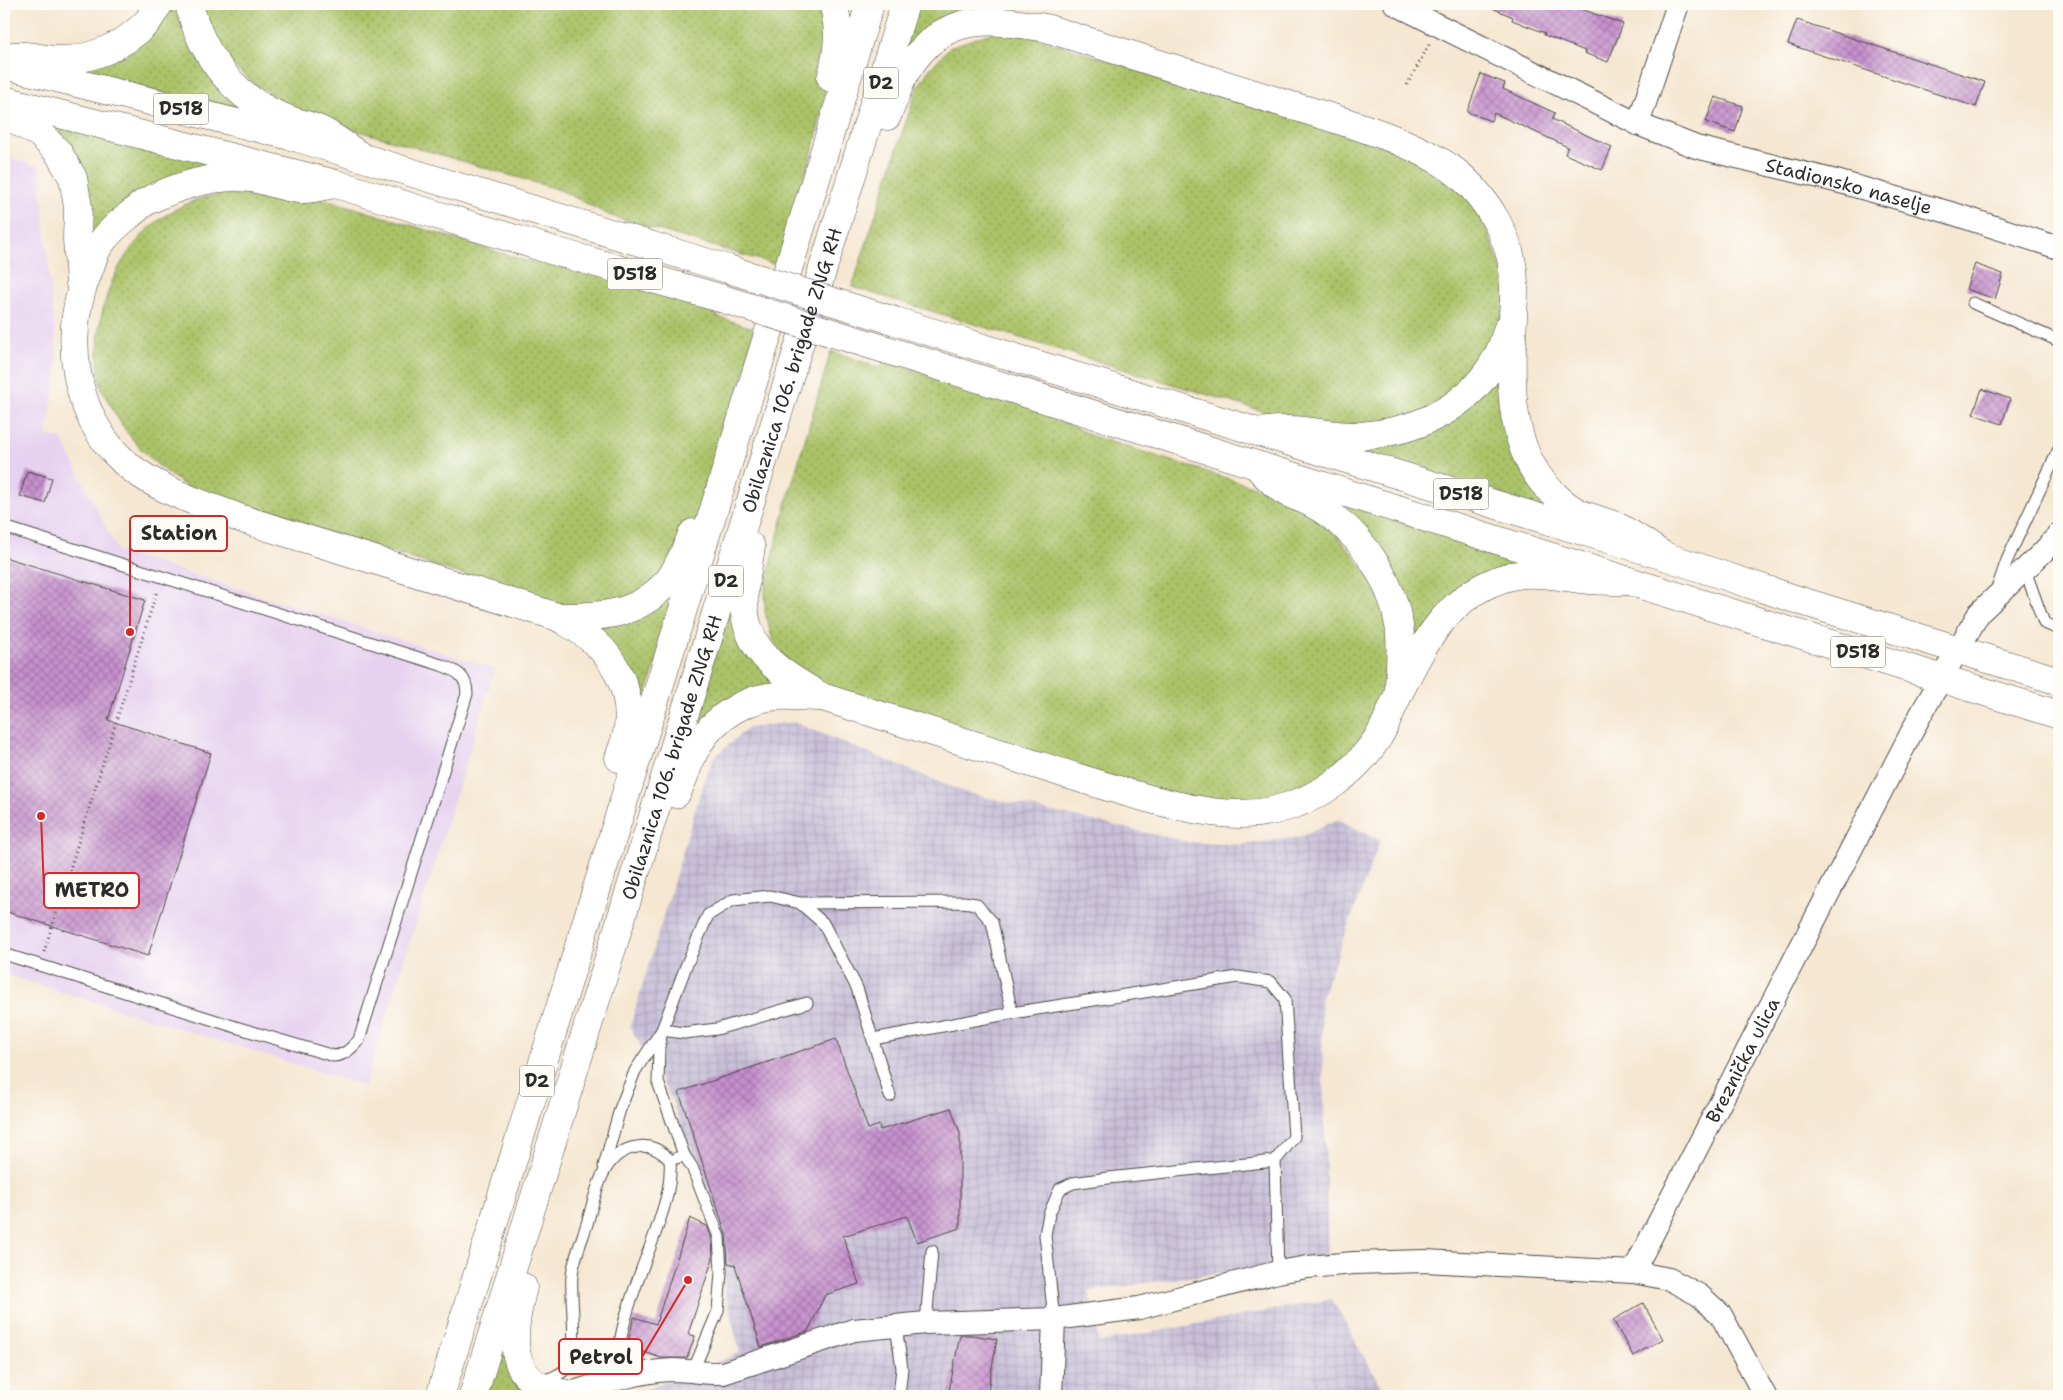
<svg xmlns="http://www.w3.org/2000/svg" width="2063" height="1400" viewBox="0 0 2063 1400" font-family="'Shantell Sans',sans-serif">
  <defs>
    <pattern id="industrial-grid" width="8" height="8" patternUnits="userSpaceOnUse" patternTransform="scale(1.25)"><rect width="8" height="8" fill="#c8bfd8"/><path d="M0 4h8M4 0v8" fill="none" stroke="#aca4ba"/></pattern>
    <pattern id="grass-dots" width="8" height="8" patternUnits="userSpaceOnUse" patternTransform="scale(1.25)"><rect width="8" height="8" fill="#abc267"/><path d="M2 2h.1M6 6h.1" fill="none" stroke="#8b9e55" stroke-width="1.8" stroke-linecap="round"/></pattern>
    <pattern id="building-cross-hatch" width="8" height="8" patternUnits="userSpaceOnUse" patternTransform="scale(1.25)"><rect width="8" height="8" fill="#c690cd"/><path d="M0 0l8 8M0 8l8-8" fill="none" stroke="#a176a7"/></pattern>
  </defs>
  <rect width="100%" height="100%" fill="#fdfcf7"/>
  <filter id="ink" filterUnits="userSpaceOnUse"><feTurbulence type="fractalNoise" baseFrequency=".02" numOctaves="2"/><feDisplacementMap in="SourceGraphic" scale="10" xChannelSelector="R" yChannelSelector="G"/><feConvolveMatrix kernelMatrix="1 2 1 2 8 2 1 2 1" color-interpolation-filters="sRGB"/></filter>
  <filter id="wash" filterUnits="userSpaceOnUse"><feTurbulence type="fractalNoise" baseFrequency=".0096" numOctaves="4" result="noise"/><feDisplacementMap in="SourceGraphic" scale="20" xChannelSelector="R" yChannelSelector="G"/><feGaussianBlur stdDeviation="1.12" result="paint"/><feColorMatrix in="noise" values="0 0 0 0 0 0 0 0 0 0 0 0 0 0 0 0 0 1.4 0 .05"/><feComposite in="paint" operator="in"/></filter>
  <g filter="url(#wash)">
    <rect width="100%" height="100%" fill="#f5e7d1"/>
    <path fill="#e6d2f0" d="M4,156L39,167L58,364L47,436L61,438L118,551L495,669L365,1086L4,974Z"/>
    <path fill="url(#industrial-grid)" d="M793,722L967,793L1188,842L1241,845L1301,837L1338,819L1380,841L1321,999L1328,1258L1089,1291L1099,1342L1332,1299L1386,1396H630L740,1353L725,1292L724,1243L671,1098L630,1027L699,797L713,758L748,728Z"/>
    <g fill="url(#grass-dots)" stroke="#6b7649">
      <path d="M166,4H178C181,58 220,81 258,114L68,72Z"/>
      <path d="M203,4H826L833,53L816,139L777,265L611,216L560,190L305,115L256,85L231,64L215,39L204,13Z"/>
      <path d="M916,4H986L990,6L987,12L909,48L903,47Z"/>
      <path d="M999,30L1021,33L1403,152L1475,198L1509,289L1489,363L1416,420L1314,427L852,287L916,91L928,71L950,47Z"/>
      <path d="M42,118L222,162L91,244Z"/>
      <path d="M253,191L283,192L329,200L524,260L600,274L717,308L715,316L757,329L720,458L697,515L666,572L652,589L576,610L192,490C159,469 132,445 113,410C110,404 105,397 102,390C98,377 98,362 98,348C99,289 130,229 186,204C209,194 229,193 253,191Z"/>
      <path d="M831,351L881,368L884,360L1040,410L1092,436L1271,492L1324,518L1385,596L1394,688L1345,768L1258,806L1181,798L831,691L788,663L772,638L765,612V587L785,508Z"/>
      <path d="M1502,366L1549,510L1351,449L1400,438Z"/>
      <path d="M1337,500L1528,561L1414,649L1335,509Z"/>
      <path d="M678,591L641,712L593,627Z"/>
      <path d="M730,604L781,683L700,725H694Z"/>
      <path d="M502,1349L532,1396H486Z"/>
    </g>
    <g id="blocks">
      <g fill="url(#building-cross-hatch)">
        <path d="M1483,4H1583L1581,9L1623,24L1608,62L1584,53L1585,51L1544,35L1545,33L1512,20L1513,17Z"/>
        <path d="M1797,20L1985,82L1976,107L1788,44Z"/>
        <path d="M1481,74L1505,83L1503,89L1555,113L1552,119L1612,147L1602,170L1565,154L1568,147L1494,113L1491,121L1467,112Z"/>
        <path d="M1715,97L1743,106L1735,132L1706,122Z"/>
        <path d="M1975,264L2003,274L1995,299L1966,289Z"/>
        <path d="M1982,389L2010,399L2002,424L1973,414Z"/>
        <path d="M27,471L52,478L45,503L20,496Z"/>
        <path d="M4,557L145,600L108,720L211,753L148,956L4,911Z"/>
        <path d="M836,1039L868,1129L879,1125L880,1130L951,1108L960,1133V1228L917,1242L907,1216L843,1236L859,1284L825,1295L808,1331L761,1347L735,1265L728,1263L726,1234L679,1092Z"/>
        <path d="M690,1218L707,1226L712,1239L713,1258L688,1334L695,1336L687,1358H661L627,1346L634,1317L656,1324Z"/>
        <path d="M1643,1303L1663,1339L1633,1356L1613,1320Z"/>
        <path d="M960,1335H972L997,1339L987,1396H948Z"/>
      </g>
    </g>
  </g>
  <g filter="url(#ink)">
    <use href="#blocks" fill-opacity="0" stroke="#494744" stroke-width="1"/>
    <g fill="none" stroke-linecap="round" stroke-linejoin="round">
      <g stroke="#494744" stroke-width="13">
        <g id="lane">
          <path d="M1973,303L2059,341"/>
          <path d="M4,527L441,665C457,671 467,676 467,694L359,1040C351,1048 346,1055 334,1056L239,1028L4,954"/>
          <path d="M2025,570L2044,623L2059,629"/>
          <path d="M1997,589L2007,560L2059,449"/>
          <path d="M800,903L964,902L976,904L992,922L1012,1013"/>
          <path d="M873,1039L1012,1013L1238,977L1271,982L1285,999L1294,1137L1275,1161L1278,1272"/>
          <path d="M684,1155L658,1082L659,1047L662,1030L686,966L708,915L733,900L770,896L800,903L823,923L857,988L890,1096"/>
          <path d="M677,1158L684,1155L692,1167L719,1237L721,1272L718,1311L693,1371"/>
          <path d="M604,1166L620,1109L635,1071L662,1030L684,1033L717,1029L807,1003"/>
          <path d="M1054,1319L1045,1235L1049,1214L1060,1189L1073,1183L1108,1178L1275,1161"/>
          <path d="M926,1323L932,1251"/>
          <path d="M896,1326L902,1368L899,1396"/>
          <path d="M539,1381C550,1379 565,1374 570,1362C578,1341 570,1300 572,1275C574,1258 582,1240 587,1224C596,1194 601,1152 637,1147C651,1144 661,1151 670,1160C672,1186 664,1207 656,1231C640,1276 614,1332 618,1380"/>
        </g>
      </g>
      <g stroke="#494744" stroke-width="24">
        <g id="street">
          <path id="s1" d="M1395,4L1638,124L1696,147L1840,182L1951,213L2059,248"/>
          <path d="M1638,124L1678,4"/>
          <path d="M567,1394C601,1384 637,1371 673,1370C690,1370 706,1374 723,1373L854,1330L926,1323L1054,1319L1139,1308L1278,1272L1308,1267L1354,1263L1425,1261L1633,1272"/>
          <path d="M1051,1396L1054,1319"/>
          <path id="s2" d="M1765,1396L1721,1315L1699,1295L1669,1279L1633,1272L1921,714L1979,613L2043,552L2059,534"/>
        </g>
      </g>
      <g stroke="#494744" stroke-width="29">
        <g id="primary">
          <path d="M4,65L298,138L728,269"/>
          <path d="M4,100L336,184L551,250L720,298"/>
          <path d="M895,321L1664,556L1795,599L2059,681"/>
          <path d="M887,350L2059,715"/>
        </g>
      </g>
      <g stroke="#494744" stroke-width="29">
        <g id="highway">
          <path d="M189,4C202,56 235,100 287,119C297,123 310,125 320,130C333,136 346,147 359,155"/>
          <path d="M4,57C24,53 38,59 58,60C89,61 124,46 146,23C151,18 154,10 159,4"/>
          <path d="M831,78C838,53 841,29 833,4"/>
          <path d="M4,111L12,118L40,134L58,152L73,178L78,207L77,239L80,283"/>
          <path d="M887,116C894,101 898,84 907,70C943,12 987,18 1046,28C1125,53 1204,78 1283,103C1335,119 1424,142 1464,179C1488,201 1509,237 1513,270C1515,286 1514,300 1513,316C1511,370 1506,434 1541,480C1550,492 1565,506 1579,513C1592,519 1606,521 1618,527C1634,535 1649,546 1664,556"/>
          <path d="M336,184C325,185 313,190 302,189C285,189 268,180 251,178C216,174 180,185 149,200C141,204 135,211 128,216C118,224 108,233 101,243C95,250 92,262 89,270C62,333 72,414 124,462C156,490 201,503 239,518L558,617C569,624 581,630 591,639C617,660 632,694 628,728C627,738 622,748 619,758"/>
          <path d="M1258,432C1269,431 1281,429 1292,430C1313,431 1333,436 1353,436C1413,434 1471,409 1499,353C1503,345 1505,336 1508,328"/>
          <path d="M1258,467C1266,476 1275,486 1286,492C1293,496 1300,497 1307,501C1316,505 1325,511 1333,517C1367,542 1392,584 1399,625C1402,645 1400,666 1399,686"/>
          <path d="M751,547C749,562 745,578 744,593C741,651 779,672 822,697C891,719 960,741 1028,762C1069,775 1109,788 1150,799C1191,809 1232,820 1275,810C1318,800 1355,774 1379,736C1387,723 1392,707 1399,693C1425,640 1450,592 1511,576C1538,570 1564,578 1590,580C1603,581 1616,581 1628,581"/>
          <path d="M558,617C602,617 637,616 668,581C678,570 686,547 693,533"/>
          <path d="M676,794C685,778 688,761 698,745C714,717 745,699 776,696C790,695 805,697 818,697"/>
          <path d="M523,1287C514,1323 503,1373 548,1390C554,1392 561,1393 567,1394"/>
          <path d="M440,1396L870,4"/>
          <path id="s3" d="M473,1396L905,4"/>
        </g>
      </g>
      <g stroke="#494744" stroke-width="3" stroke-dasharray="1 4" stroke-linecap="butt">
        <path d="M1407,85L1430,43"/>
        <path d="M44,952L157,591"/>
      </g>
      <use href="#lane" stroke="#fff" stroke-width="11"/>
      <use href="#street" stroke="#fff" stroke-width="22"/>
      <use href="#primary" stroke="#fff" stroke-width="28"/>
      <use href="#highway" stroke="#fff" stroke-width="28"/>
      <g stroke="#494744" stroke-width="29" stroke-linecap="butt">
        <g id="primary-bridge">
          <path d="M728,269L895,321"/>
          <path d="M720,298L887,350"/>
        </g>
      </g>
      <use href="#primary-bridge" stroke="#fff" stroke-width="28"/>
    </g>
  </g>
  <g text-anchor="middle" stroke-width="4.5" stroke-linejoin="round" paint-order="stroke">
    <g fill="#fdfcf7" stroke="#6a6a68" stroke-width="1">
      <rect x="863.5" y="67.5" width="35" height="31" rx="4"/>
      <rect x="153.5" y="93.5" width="55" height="31" rx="4"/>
      <rect x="607.5" y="258.5" width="55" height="31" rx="4"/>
      <rect x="1433.5" y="478.5" width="55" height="31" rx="4"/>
      <rect x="708.5" y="565.5" width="35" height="31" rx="4"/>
      <rect x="1830.5" y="636.5" width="55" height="31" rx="4"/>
      <rect x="519.5" y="1065.5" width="35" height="31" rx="4"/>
    </g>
    <g font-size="18" font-weight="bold" fill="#2b2b2b">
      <text x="881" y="89">D2</text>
      <text x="181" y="115">D518</text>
      <text x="635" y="280">D518</text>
      <text x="1461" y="500">D518</text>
      <text x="726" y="587">D2</text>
      <text x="1858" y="658">D518</text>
      <text x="537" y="1087">D2</text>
    </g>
    <g font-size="19" fill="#2b2b2b" stroke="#fdfcf7">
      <text dy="7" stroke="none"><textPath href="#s1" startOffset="491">Stadionsko naselje</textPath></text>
      <text dy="7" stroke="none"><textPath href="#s3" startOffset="1074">Obilaznica 106. brigade ZNG RH</textPath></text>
      <text dy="7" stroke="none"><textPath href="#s3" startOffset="669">Obilaznica 106. brigade ZNG RH</textPath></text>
      <text dy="7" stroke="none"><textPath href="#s2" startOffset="431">Breznička ulica</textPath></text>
    </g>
  </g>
  <path fill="none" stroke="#d62828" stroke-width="2" d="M130 632L130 533M41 816L44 890M688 1280L642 1357"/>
  <g fill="#d62828" stroke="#fdfcf7" stroke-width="2">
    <circle cx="130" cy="632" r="5"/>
    <circle cx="41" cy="816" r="5"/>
    <circle cx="688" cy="1280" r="5"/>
  </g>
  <g fill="#fdfcf7" stroke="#d62828" stroke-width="2">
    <rect x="130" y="516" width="97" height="35" rx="5"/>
    <rect x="44" y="873" width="95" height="35" rx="5"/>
    <rect x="559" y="1339" width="83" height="35" rx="5"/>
  </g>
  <g font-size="20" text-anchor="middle" font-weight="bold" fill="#2b2b2b">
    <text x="179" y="540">Station</text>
    <text x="92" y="897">METRO</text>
    <text x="601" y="1364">Petrol</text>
  </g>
  <rect width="2063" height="1400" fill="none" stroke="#fdfcf7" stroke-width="20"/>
</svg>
